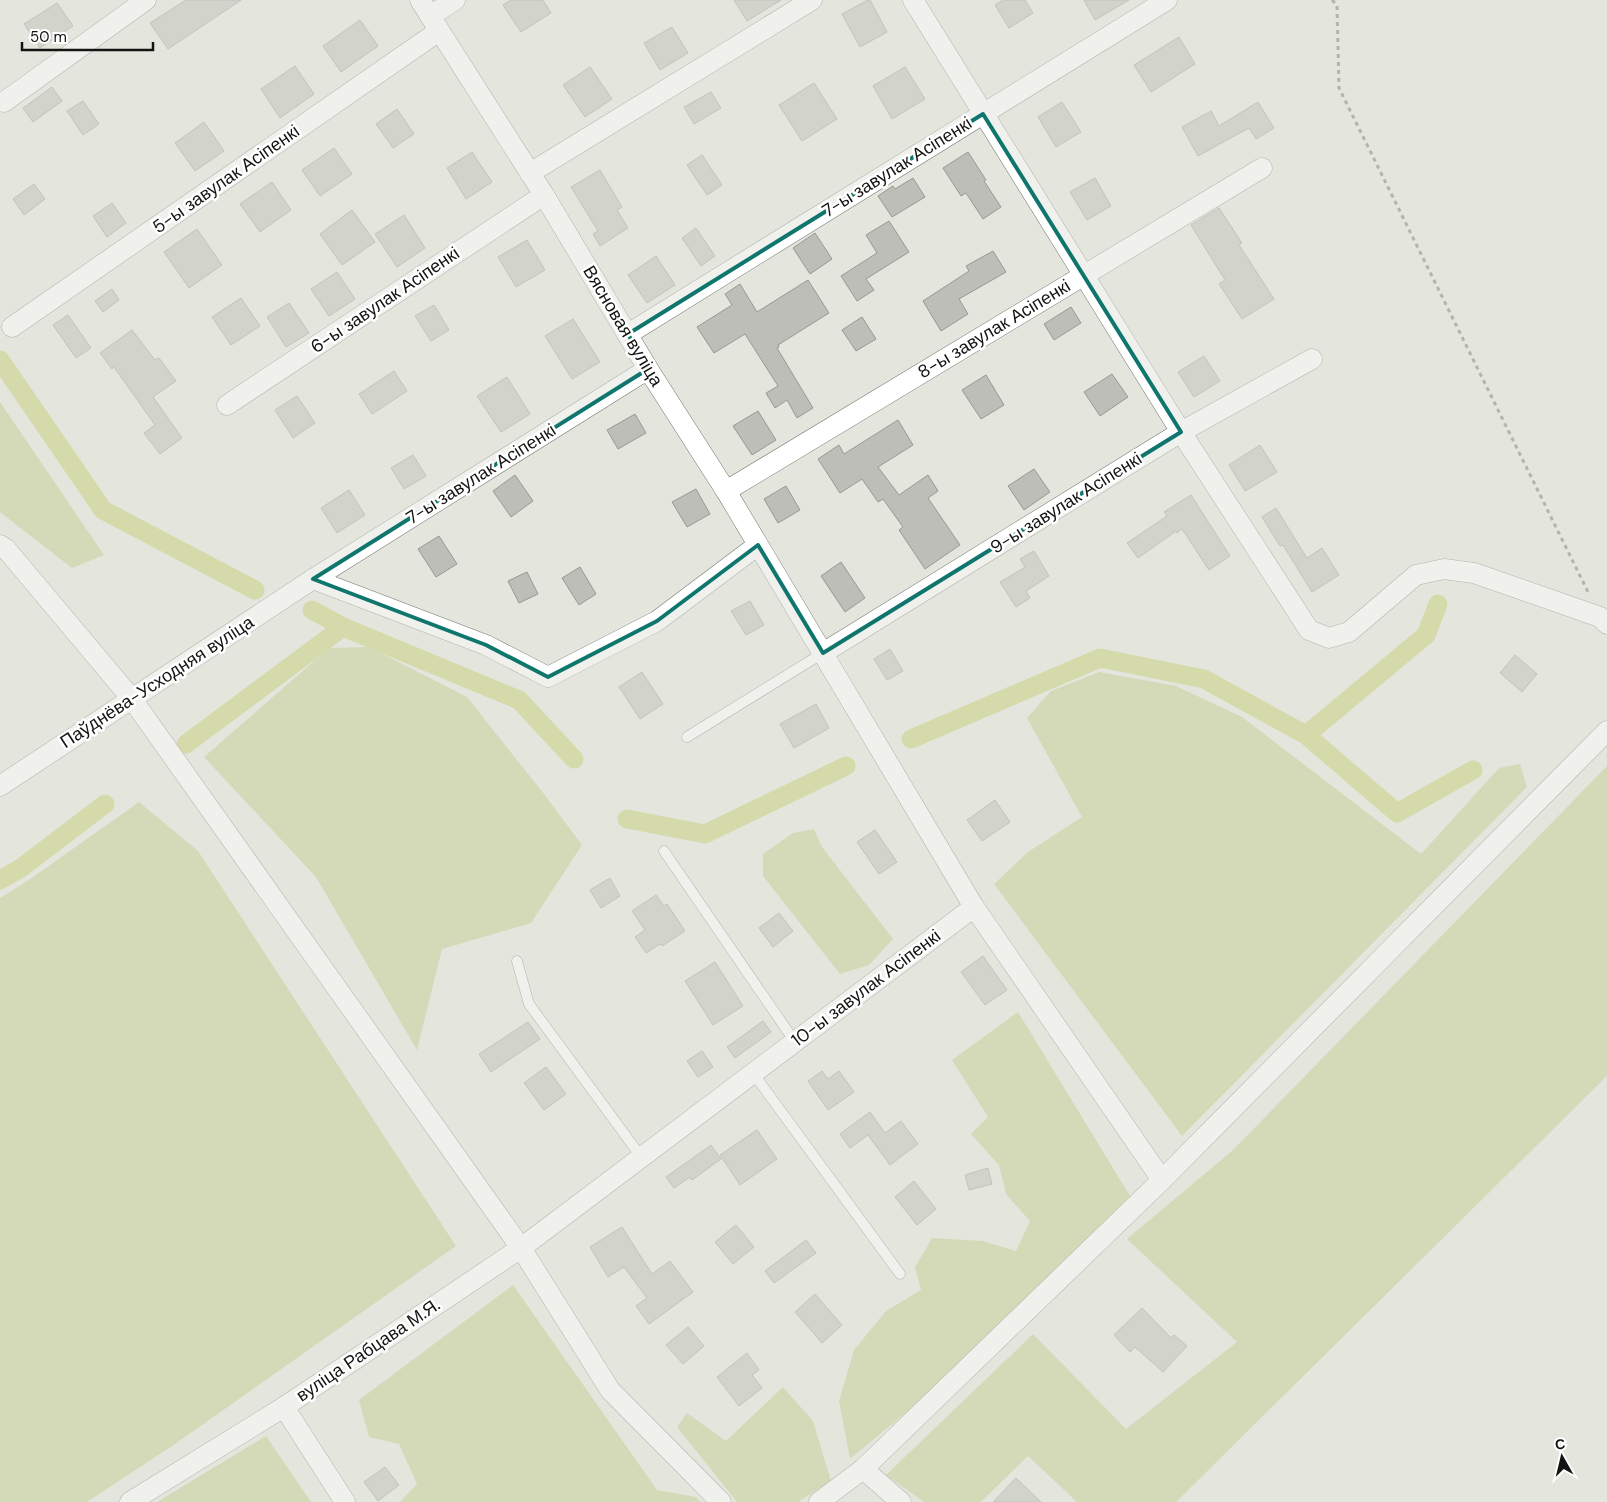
<svg xmlns="http://www.w3.org/2000/svg" width="1607" height="1502" viewBox="0 0 1607 1502" font-family="'DM Sans',sans-serif">
  <rect width="100%" height="100%" fill="#e4e6de"/>
  <g fill="#c2cb88">
    <path d="M0,402L104,555L72,568L0,512Z"/>
    <path d="M369,647L467,697L544,794L582,845L531,923L442,949L417,1050L316,877L204,757L329,648Z"/>
    <path d="M1099,672L1176,686L1242,717L1421,854L1499,768L1520,764L1527,787L1182,1136L994,884L1028,852L1082,817L1027,718L1051,691Z"/>
    <path d="M1607,766V1076L1176,1502H1077L1028,1456L981,1502H924L886,1475L1033,1334L1126,1429L1237,1342L1127,1239L1233,1150Z"/>
    <path d="M139,802L198,851L456,1246L175,1444L87,1502H0V898L29,880Z"/>
    <path d="M814,829L822,847L893,939L869,965L840,974L763,876V854L793,833Z"/>
    <path d="M1018,1012L1133,1201L951,1375L850,1459L839,1401L854,1350L886,1311L921,1290L915,1267L932,1238L983,1241L1016,1251L1030,1221L1006,1194L999,1165L971,1134L988,1117L952,1060Z"/>
    <path d="M513,1285L657,1490L696,1497L700,1502H400L417,1484L399,1444L369,1437L359,1400Z"/>
    <path d="M783,1387L813,1421L831,1481L798,1502H737L677,1427L687,1413L726,1441Z"/>
    <path d="M266,1436L311,1502H157Z"/>
  </g>
  <g fill="none" stroke-linecap="round" stroke-linejoin="round">
    <g stroke="#c2cd6c" stroke-width="19">
      <path d="M0,360L103,510L255,590"/>
      <path d="M312,610L343,627"/>
      <path d="M1306,735L1426,635L1438,604"/>
      <path d="M911,739L1100,658L1204,679L1306,735L1397,813L1473,770"/>
      <path d="M186,744L343,627L519,700L574,759"/>
      <path d="M627,819L705,834L846,766"/>
      <path d="M0,880L21,868L105,804"/>
    </g>
  </g>
  <g fill="#bdbeb7" stroke="#989992">
    <path d="M186,0H241L168,49L150,23Z"/>
    <path d="M511,0H543L551,13L521,32L503,5Z"/>
    <path d="M734,0H781L747,21Z"/>
    <path d="M868,0H870L887,32L860,47L842,14Z"/>
    <path d="M1003,0H1025L1033,13L1009,28L995,5Z"/>
    <path d="M1084,0H1129L1095,20Z"/>
    <path d="M57,3L73,26L40,48L24,24Z"/>
    <path d="M360,20L378,46L341,72L323,46Z"/>
    <path d="M672,27L688,53L660,70L644,43Z"/>
    <path d="M1179,37L1195,64L1151,92L1134,65Z"/>
    <path d="M295,66L314,94L280,118L261,89Z"/>
    <path d="M590,67L612,99L585,117L563,85Z"/>
    <path d="M905,67L925,99L892,119L873,86Z"/>
    <path d="M814,83L837,119L802,141L779,105Z"/>
    <path d="M52,87L62,101L33,122L23,108Z"/>
    <path d="M711,92L721,108L694,124L684,107Z"/>
    <path d="M83,101L99,124L83,135L67,111Z"/>
    <path d="M1062,102L1081,132L1056,147L1038,117Z"/>
    <path d="M1258,102L1274,128L1256,139L1249,128L1198,156L1182,127L1211,111L1219,126Z"/>
    <path d="M397,109L414,134L393,148L376,124Z"/>
    <path d="M204,122L224,151L195,171L175,143Z"/>
    <path d="M334,148L352,174L320,196L302,170Z"/>
    <path d="M472,152L492,182L466,199L447,168Z"/>
    <path d="M968,152L986,180L984,181L1001,207L983,219L966,193L961,196L943,168Z"/>
    <path d="M702,155L722,185L707,195L687,165Z"/>
    <path d="M600,170L622,207L617,210L628,228L600,246L593,234L598,231L571,187Z"/>
    <path d="M913,178L925,197L892,217L878,196L893,186L895,189Z"/>
    <path d="M1095,178L1111,206L1087,220L1070,192Z"/>
    <path d="M272,182L291,210L260,232L240,204Z"/>
    <path d="M34,184L45,199L24,215L13,199Z"/>
    <path d="M112,203L126,223L107,237L93,216Z"/>
    <path d="M1219,208L1242,243L1239,245L1274,299L1242,319L1219,284L1225,280L1191,225Z"/>
    <path d="M352,210L375,242L342,265L320,234Z"/>
    <path d="M404,215L425,248L397,267L375,234Z"/>
    <path d="M889,221L909,252L866,279L874,290L857,301L841,276L877,253L866,235Z"/>
    <path d="M696,228L715,256L701,266L682,238Z"/>
    <path d="M197,229L222,265L189,288L164,252Z"/>
    <path d="M815,233L832,259L810,274L793,248Z"/>
    <path d="M527,240L545,270L516,287L498,257Z"/>
    <path d="M993,251L1006,272L959,299L968,314L941,331L923,301L969,271L966,266Z"/>
    <path d="M656,256L675,285L647,303L628,275Z"/>
    <path d="M337,272L355,299L329,316L311,289Z"/>
    <path d="M808,280L829,313L778,345L779,347L777,348L813,408L797,418L787,400L775,408L766,393L778,386L745,334L714,353L697,327L732,305L725,294L740,284L757,312Z"/>
    <path d="M112,289L119,300L103,312L95,301Z"/>
    <path d="M241,298L260,326L231,345L212,317Z"/>
    <path d="M289,303L309,333L286,347L267,317Z"/>
    <path d="M434,305L449,330L431,341L415,316Z"/>
    <path d="M1071,307L1081,323L1054,340L1044,324Z"/>
    <path d="M68,315L91,348L76,358L53,325Z"/>
    <path d="M862,317L876,339L856,351L842,330Z"/>
    <path d="M573,319L600,362L572,379L545,336Z"/>
    <path d="M132,330L155,360L159,358L176,381L153,397L182,438L160,454L144,433L155,425L114,367L112,369L100,353Z"/>
    <path d="M1204,356L1220,381L1194,397L1178,372Z"/>
    <path d="M394,371L407,391L372,414L359,394Z"/>
    <path d="M1112,374L1128,397L1100,416L1084,392Z"/>
    <path d="M986,375L1004,405L981,419L962,390Z"/>
    <path d="M507,377L530,414L501,432L477,396Z"/>
    <path d="M297,396L315,423L293,438L275,410Z"/>
    <path d="M758,411L776,440L752,455L733,426Z"/>
    <path d="M635,414L646,433L618,449L607,430Z"/>
    <path d="M898,420L913,445L878,467L899,495L928,475L938,491L928,498L960,545L925,569L899,530L903,527L883,499L878,502L862,479L840,493L818,459L839,445L844,454Z"/>
    <path d="M1260,445L1277,472L1245,491L1229,465Z"/>
    <path d="M413,455L426,476L404,489L391,468Z"/>
    <path d="M1034,469L1050,492L1024,510L1008,486Z"/>
    <path d="M515,475L533,501L511,517L493,491Z"/>
    <path d="M786,486L800,510L778,523L764,499Z"/>
    <path d="M696,489L710,514L687,527L672,502Z"/>
    <path d="M349,490L365,515L337,533L321,508Z"/>
    <path d="M1191,495L1230,556L1209,570L1182,529L1177,533L1176,531L1138,558L1127,543L1167,516L1164,512Z"/>
    <path d="M1276,508L1307,558L1322,548L1339,575L1312,592L1283,545L1280,546L1262,517Z"/>
    <path d="M439,536L457,564L436,577L418,549Z"/>
    <path d="M1034,551L1049,576L1026,591L1030,598L1016,607L1000,582L1025,567L1020,559Z"/>
    <path d="M841,562L865,598L845,612L821,576Z"/>
    <path d="M580,567L596,594L579,605L562,578Z"/>
    <path d="M527,572L538,594L519,603L508,581Z"/>
    <path d="M750,601L764,625L746,635L731,611Z"/>
    <path d="M890,649L903,671L887,680L874,659Z"/>
    <path d="M1515,655L1537,674L1522,692L1500,673Z"/>
    <path d="M642,672L663,704L640,719L619,687Z"/>
    <path d="M816,704L829,728L794,748L780,724Z"/>
    <path d="M995,800L1010,822L982,841L967,820Z"/>
    <path d="M875,830L897,862L879,874L857,842Z"/>
    <path d="M610,878L620,896L601,908L590,890Z"/>
    <path d="M656,895L664,906L667,904L685,931L662,946L660,944L646,953L635,937L645,930L632,911Z"/>
    <path d="M779,913L793,931L773,947L759,928Z"/>
    <path d="M983,956L1007,990L985,1005L961,972Z"/>
    <path d="M715,962L743,1006L713,1025L685,981Z"/>
    <path d="M763,1021L771,1032L735,1058L727,1047Z"/>
    <path d="M528,1022L540,1039L491,1072L479,1054Z"/>
    <path d="M702,1051L713,1067L698,1077L687,1061Z"/>
    <path d="M546,1067L566,1094L544,1110L524,1083Z"/>
    <path d="M822,1071L828,1079L839,1071L854,1092L828,1110L808,1081Z"/>
    <path d="M870,1112L885,1133L901,1121L918,1144L890,1165L868,1135L850,1148L840,1134Z"/>
    <path d="M757,1130L777,1159L740,1185L720,1155Z"/>
    <path d="M711,1145L721,1159L692,1180L690,1177L674,1188L666,1177Z"/>
    <path d="M988,1168L992,1184L969,1190L965,1175Z"/>
    <path d="M914,1181L936,1209L917,1225L895,1197Z"/>
    <path d="M736,1225L754,1247L733,1264L715,1242Z"/>
    <path d="M622,1227L652,1274L670,1261L693,1292L649,1324L636,1306L647,1298L624,1267L608,1277L590,1247Z"/>
    <path d="M806,1240L816,1253L774,1283L765,1271Z"/>
    <path d="M815,1294L842,1325L822,1343L795,1312Z"/>
    <path d="M1142,1308L1171,1338L1174,1335L1187,1346L1163,1372L1135,1347L1130,1352L1114,1335Z"/>
    <path d="M688,1327L704,1346L683,1364L666,1345Z"/>
    <path d="M747,1353L759,1370L752,1375L762,1388L739,1406L717,1377Z"/>
    <path d="M385,1467L399,1485L378,1501L364,1482Z"/>
    <path d="M1016,1478L1041,1502H993Z"/>
  </g>
  <g fill="none" stroke-linecap="round" stroke-linejoin="round">
    <g stroke="#767770" stroke-width="11">
      <g id="service">
        <path d="M687,737L823,653"/>
        <path d="M664,851L795,1042"/>
        <path d="M517,961L529,1004L642,1158"/>
        <path d="M753,1073L900,1274"/>
      </g>
    </g>
    <g stroke="#767770" stroke-width="21">
      <g id="minor">
        <path d="M913,0L1181,432L1309,630L1329,638L1349,632L1416,575L1444,569L1474,573L1600,617L1607,624"/>
        <path d="M430,16L455,0"/>
        <path d="M4,102L146,0"/>
        <path d="M530,173L812,0"/>
        <path d="M12,327L439,31"/>
        <path d="M628,334L1167,0"/>
        <path d="M227,405L544,195"/>
        <path d="M726,491L1262,168"/>
        <path d="M0,545L6,549L132,699L521,1248L610,1390L721,1502"/>
        <path d="M313,579L486,645L548,677L657,621L758,545"/>
        <path d="M823,653L1181,432L1312,359"/>
        <path d="M0,786L313,579L648,369"/>
        <path d="M974,907L1162,1180"/>
        <path d="M284,1407L345,1502"/>
        <path d="M863,1469L901,1502"/>
        <path d="M130,1502L284,1407L521,1248L974,907L726,491L648,369L544,195L420,0"/>
        <path d="M819,1502L863,1469L1162,1180L1607,731"/>
      </g>
    </g>
    <path stroke="#777873" stroke-width="3" stroke-dasharray="4 4" stroke-linecap="butt" d="M1332,0L1337,5L1339,88L1589,594"/>
    <use href="#service" stroke="#fff" stroke-width="10"/>
    <use href="#minor" stroke="#fff" stroke-width="20"/>
  </g>
  <path d="M0 0H1607V1502H0ZM983,114L1181,432L823,653L758,545L657,621L548,677L486,645L313,579L648,369L628,334Z" fill="#e4e6de" fill-opacity=".55" fill-rule="evenodd"/>
  <path fill="none" stroke="#0f766e" stroke-width="4" stroke-linejoin="round" d="M983,114L1181,432L823,653L758,545L657,621L548,677L486,645L313,579L648,369L628,334Z"/>
  <g text-anchor="middle" stroke-width="5" stroke-linejoin="round" paint-order="stroke">
    <g font-size="18" fill="#141512" stroke="#fff">
      <text transform="translate(897 167) rotate(-32)" y="6">7-ы завулак Асіпенкі</text>
      <text transform="translate(226 179) rotate(-35)" y="6">5-ы завулак Асіпенкі</text>
      <text transform="translate(385 300) rotate(-34)" y="6">6-ы завулак Асіпенкі</text>
      <text transform="translate(623 326) rotate(59)" y="6">Вясновая вуліца</text>
      <text transform="translate(994 329) rotate(-31)" y="6">8-ы завулак Асіпенкі</text>
      <text transform="translate(481 474) rotate(-32)" y="6">7-ы завулак Асіпенкі</text>
      <text transform="translate(1066 503) rotate(-32)" y="6">9-ы завулак Асіпенкі</text>
      <text transform="translate(157 682) rotate(-33)" y="6">Паўднёва-Усходняя вуліца</text>
      <text transform="translate(866 988) rotate(-37)" y="6">10-ы завулак Асіпенкі</text>
      <text transform="translate(368 1350) rotate(-34)" y="6">вуліца Рабцава М.Я.</text>
    </g>
  </g>
  <g transform="translate(1562 1457) rotate(352)" stroke="#ffffff" stroke-width="4" paint-order="stroke">
  <path d="M0-4L9 19L0 12L-9 19Z" fill="#141512"/>
  <text y="-8" font-size="14" font-weight="bold" text-anchor="middle" fill="#141512">С</text>
  </g>
  <path d="M22 42v8h131v-8" fill="none" stroke="#141512" stroke-width="2.5"/>
  <text x="30" y="42" font-size="15" fill="#141512" stroke="#ffffff" stroke-width="4" paint-order="stroke">50 m</text>
</svg>
